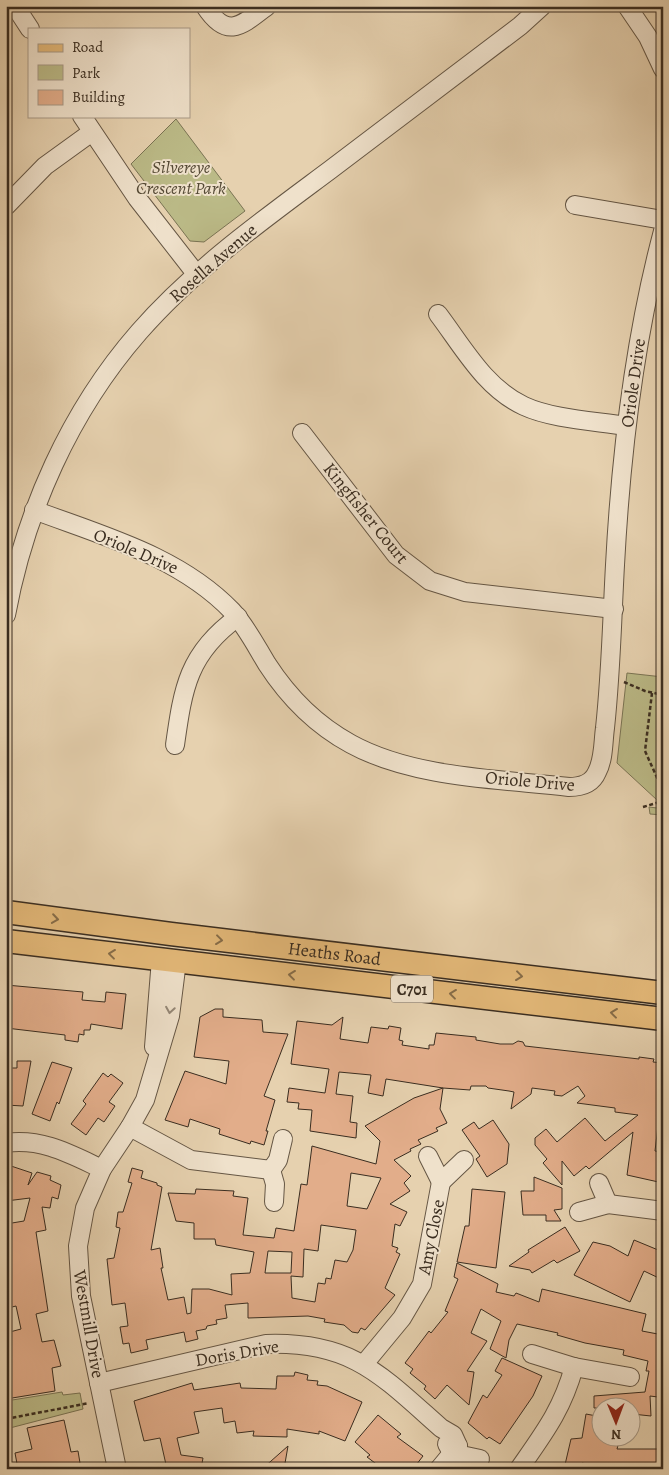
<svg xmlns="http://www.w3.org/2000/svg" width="669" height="1475" viewBox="0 0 669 1475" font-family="Alegreya,serif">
  <rect width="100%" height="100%" fill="#e6d1af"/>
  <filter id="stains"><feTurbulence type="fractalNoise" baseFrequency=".004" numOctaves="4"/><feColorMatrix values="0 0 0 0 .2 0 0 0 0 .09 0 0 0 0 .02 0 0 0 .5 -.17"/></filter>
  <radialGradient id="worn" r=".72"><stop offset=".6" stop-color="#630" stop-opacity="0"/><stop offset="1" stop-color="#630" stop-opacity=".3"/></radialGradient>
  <g fill="#bbba87" stroke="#7a7454">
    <path d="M176,119L245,211L204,242L190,241L131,164Z"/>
    <path d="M627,673L663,677V815L650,814L649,807L657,808V800L617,763Z"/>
    <path d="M62,1392L63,1395L80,1393L83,1409L6,1429V1401Z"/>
  </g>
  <g fill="#e2ad8a" stroke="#3a2d20" fill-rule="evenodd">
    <path d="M6,985L83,992L82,1000L105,1002L106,992L126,994L122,1029L91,1024L90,1030H84V1035L79,1034L78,1042L65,1040V1035L6,1028Z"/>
    <path d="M215,1009H223V1017L262,1020L263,1032L288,1034L264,1096L275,1100L266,1131H268L264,1145L251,1141L250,1144L219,1134L220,1129L190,1119L188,1127L165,1120L185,1071L226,1084L229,1061L194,1057L200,1017Z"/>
    <path d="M343,1017L340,1039L368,1043L371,1027L388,1029L389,1026L401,1028L399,1040L403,1041L402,1045L429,1049V1045H434L436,1033L476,1037V1040L500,1044H513L518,1041L523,1042L525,1046L639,1059V1057L654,1059L653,1062L663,1063V1083L655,1151L663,1152V1183L627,1175L633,1132L589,1169L586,1166L574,1176L562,1161V1185L543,1163L547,1159L535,1145V1138L546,1129L557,1142L585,1118L605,1141L638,1115L615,1112V1108L577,1103L585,1096L578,1086L562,1096L554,1095L555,1091L532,1088L531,1094L511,1109L514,1092L509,1091L488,1088L486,1086H471L470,1090L443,1088L386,1079L383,1096L368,1093L371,1075L339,1072L336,1094L353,1096L350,1122L357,1123L356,1138L310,1131L312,1110L298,1109L299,1103L287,1102L289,1088L325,1093L329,1069L291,1064L297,1021L332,1025Z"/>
    <path d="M17,1061H31L23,1106L6,1105V1068H17Z"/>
    <path d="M52,1062L72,1068L59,1104L57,1102L50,1121L32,1114Z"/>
    <path d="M103,1073L108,1077L111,1074L123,1083L109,1102L115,1106L104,1122L98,1118L86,1135L71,1124L86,1104L83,1101Z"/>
    <path d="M443,1088L440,1109L447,1123L436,1128L438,1131L418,1140L421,1144L410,1149L411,1151L394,1160L411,1176L404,1183L410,1191L390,1204L407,1212L400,1226L395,1224L392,1246L398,1248L396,1252L400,1254L385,1288L395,1295L365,1330L361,1328L358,1333L352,1332L344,1325L324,1322L325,1319L308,1316L248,1318V1303L225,1305L227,1318L216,1320L217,1324L207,1326L206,1329L196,1331L198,1339L186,1342L184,1332L146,1340L148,1349L131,1353L129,1343L123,1344L120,1327L128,1326L125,1303L112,1305L107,1259L114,1258L120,1228L116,1227L118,1212H123L132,1183L128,1182L132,1168L143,1171L141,1178L157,1183V1185L162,1187L151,1250L160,1248L163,1268H161L168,1300L184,1297L187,1314L191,1313L192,1289H209L232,1295L231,1274L250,1273L254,1252L216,1245L215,1239H194V1223L176,1221L168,1193L195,1194L196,1189L234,1191L233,1196L248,1198L243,1235L274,1238L276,1228L294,1231L301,1184L307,1185L312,1146L376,1164L380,1141L365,1126L414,1098ZM351,1173L381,1178L367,1209L347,1206ZM321,1225L356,1230L353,1250L347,1262L335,1260L331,1279L326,1278L325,1284L318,1283L315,1302L292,1298L291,1276L303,1277L304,1249L318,1251ZM268,1251L292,1252L291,1273H265Z"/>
    <path d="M493,1120L509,1144L507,1164L487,1177L476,1159L480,1156L462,1130L474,1122L479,1129Z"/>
    <path d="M11,1166L32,1173L28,1185L37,1172L51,1176L50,1180L61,1185L58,1199L52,1197L50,1208L42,1207L46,1230L36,1232L48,1311L36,1314L42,1342L54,1340L61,1366L52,1368L55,1391L6,1399V1333L21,1329L16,1306L8,1308L6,1298V1293L9,1292L6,1277V1224L24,1221L30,1198L6,1201V1178Z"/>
    <path d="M534,1177L562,1188V1209L554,1210L561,1221H546V1215H523L521,1191H534Z"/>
    <path d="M472,1189L505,1192L496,1268L457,1262L465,1226H469Z"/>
    <path d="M565,1227L580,1251L557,1263L554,1260L532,1273L530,1270L509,1266L529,1252L528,1250Z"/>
    <path d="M634,1240L663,1252V1280L644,1271L630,1302L574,1275L593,1242L610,1246L628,1256Z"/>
    <path d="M457,1263L498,1284L496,1292L514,1296L516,1293L539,1302L542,1289L646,1314L642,1331L663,1335L662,1379L658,1397L650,1396L651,1416L632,1414V1408H594V1396L645,1392L649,1371H646L648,1361L623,1355L624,1350L585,1343L557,1335L558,1333L517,1324L509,1340L506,1358L490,1349L501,1321L481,1309L471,1333L487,1341L467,1371L474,1372L469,1405L447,1385L435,1399L424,1389L426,1386L410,1373L413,1369L405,1363L429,1331L431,1333L448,1312L445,1311L458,1279L454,1277Z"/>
    <path d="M502,1358L542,1376L533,1396L500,1444L489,1437L487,1439L468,1423L483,1395L487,1398L502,1375L495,1371Z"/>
    <path d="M295,1372L308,1375L307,1380L318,1381L317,1385L327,1386L362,1402L345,1441L319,1431V1434L287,1429V1437L253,1436L254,1431L237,1433L235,1421L224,1423L222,1408L194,1412L199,1433L177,1438L181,1455L203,1458L201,1469H167L160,1438L144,1441L134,1401L192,1383L194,1390L240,1383L241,1388L276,1389L277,1376H294Z"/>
    <path d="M586,1414L602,1417V1438H620L617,1449H663V1469H608L582,1463L581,1469H564L571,1439L582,1438Z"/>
    <path d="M378,1415L401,1434L397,1437L423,1456L413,1469H383L367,1457L370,1455L355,1442Z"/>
    <path d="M64,1420L71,1452L78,1451L80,1463L70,1466V1469H18L15,1453L32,1449L27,1428Z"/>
    <path d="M288,1446L284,1469H262Z"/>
  </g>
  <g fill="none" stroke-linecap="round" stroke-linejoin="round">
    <g stroke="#655644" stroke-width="20">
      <g id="minor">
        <path d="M15,6L30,29"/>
        <path d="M205,6C227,40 241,26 267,6"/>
        <path d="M627,6L648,37L663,69"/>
        <path d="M82,116L137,198L197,275"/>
        <path d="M575,205L663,220"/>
        <path d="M6,206L45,166L92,132"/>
        <path d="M438,314C463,347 485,388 524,406C552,419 595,421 626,426"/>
        <path d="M302,433L396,555L430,581L465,592L614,609"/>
        <path d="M34,510C103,536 179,556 232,611C246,626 256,646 267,664C289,698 316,725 351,744C413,778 499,779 569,787C581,787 592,784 597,772C604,759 603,742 605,728C611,673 612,619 615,565C621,452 634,340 663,231"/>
        <path d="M6,615C25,512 70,411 139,332C194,269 263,220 330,170C393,122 457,74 520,26L542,6"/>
        <path d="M175,745C183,688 188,653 238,617"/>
        <path d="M154,1047L161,959"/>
        <path d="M130,1127L191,1160L271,1170"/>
        <path d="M6,1143C42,1138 70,1154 102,1169"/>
        <path d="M428,1156L441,1182L464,1160"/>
        <path d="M271,1170L278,1160L283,1139"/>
        <path d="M271,1170L275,1184L274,1202"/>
        <path d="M608,1204L663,1211"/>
        <path d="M579,1212L608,1204L599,1183"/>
        <path d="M532,1354L574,1367L630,1377"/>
        <path d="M364,1364L402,1318L422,1284L441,1182"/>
        <path d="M99,1383L266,1344C352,1341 381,1375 441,1428L453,1435L458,1446"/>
        <path d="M447,1444L452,1453L480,1459"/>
        <path d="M117,1469L81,1296L78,1246L85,1208L102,1169L130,1127L145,1100L170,1016L177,961"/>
        <path d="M439,1469L458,1446"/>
        <path d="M519,1469C544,1433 562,1410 574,1367"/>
      </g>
    </g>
    <g stroke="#3a2d20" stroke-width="25">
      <g id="major">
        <path id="s1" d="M6,912L171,934L663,993"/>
        <path d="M6,941L663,1019"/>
      </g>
    </g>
    <g stroke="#3a2d20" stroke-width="2.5" stroke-dasharray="4 2.5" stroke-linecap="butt">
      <path d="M624,682L645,691L663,695"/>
      <path d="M652,693L645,751L663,791"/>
      <path d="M643,807L663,801"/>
      <path d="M6,1419L89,1403"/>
    </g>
    <use href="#minor" stroke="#efe1cb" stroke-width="18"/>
    <use href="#major" stroke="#e3b878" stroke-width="22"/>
  </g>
  <defs><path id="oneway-chevron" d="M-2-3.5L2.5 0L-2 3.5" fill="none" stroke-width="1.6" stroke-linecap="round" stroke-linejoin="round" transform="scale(1.25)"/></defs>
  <g stroke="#866c48">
    <use href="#oneway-chevron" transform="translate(55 919) rotate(8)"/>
    <use href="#oneway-chevron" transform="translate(219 940) rotate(7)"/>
    <use href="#oneway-chevron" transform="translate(112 954) rotate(-173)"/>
    <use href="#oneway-chevron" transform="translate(292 975) rotate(-173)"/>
    <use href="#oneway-chevron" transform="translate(519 976) rotate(7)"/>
    <use href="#oneway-chevron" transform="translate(453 994) rotate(-173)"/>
    <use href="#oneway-chevron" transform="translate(614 1013) rotate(-173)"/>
  </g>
  <use stroke="#948776" href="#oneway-chevron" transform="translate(170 1010) rotate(99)"/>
  <g text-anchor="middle" stroke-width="4" stroke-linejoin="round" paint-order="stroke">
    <rect fill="#efe1cb" stroke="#706353" stroke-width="1" x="391" y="975.5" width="42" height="27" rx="4"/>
    <g font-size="16" font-weight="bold" fill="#3a2d20">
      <text x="412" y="995">C701</text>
    </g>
    <g font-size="18" font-style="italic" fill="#544935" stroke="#efe1cb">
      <text x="181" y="173">Silvereye<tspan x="181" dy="21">Crescent Park</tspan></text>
    </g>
    <g font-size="18" fill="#3a2d20" stroke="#efe1cb">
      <text transform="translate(213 263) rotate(-41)" y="6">Rosella Avenue</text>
      <text transform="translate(633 383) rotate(-82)" y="6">Oriole Drive</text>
      <text transform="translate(366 513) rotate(51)" y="6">Kingfisher Court</text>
      <text transform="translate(136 551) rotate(23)" y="6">Oriole Drive</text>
      <text transform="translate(530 781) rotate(5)" y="6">Oriole Drive</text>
      <text dy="6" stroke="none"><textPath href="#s1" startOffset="331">Heaths Road</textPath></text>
      <text transform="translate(431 1237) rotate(-79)" y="6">Amy Close</text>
      <text transform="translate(89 1324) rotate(80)" y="6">Westmill Drive</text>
      <text transform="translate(237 1353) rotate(-10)" y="6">Doris Drive</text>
    </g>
  </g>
  <rect width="669" height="1475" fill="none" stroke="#e6d1af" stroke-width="25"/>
  <rect x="8" y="8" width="654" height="1460" fill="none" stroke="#3a2d20" stroke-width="2.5"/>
  <rect x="12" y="12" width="644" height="1450" fill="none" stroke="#3a2d20"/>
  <rect x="28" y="28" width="162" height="90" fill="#efe1cb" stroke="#a79987"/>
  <rect x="38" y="44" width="25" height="8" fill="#e3b878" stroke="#a79987"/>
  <text x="72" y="52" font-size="15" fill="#3a2d20">Road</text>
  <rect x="38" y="65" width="25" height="15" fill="#bbba87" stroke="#a79987"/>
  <text x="72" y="78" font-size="15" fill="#3a2d20">Park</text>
  <rect x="38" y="90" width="25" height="15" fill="#e2ad8a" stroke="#a79987"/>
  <text x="72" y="102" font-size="15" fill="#3a2d20">Building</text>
  <g transform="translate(616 1422) rotate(179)"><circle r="24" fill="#efe1cb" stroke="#a79987"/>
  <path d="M0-4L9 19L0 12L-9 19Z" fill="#8f2418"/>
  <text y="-8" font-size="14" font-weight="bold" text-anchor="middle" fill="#3a2d20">N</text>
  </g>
  <rect width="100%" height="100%" filter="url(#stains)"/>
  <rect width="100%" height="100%" fill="url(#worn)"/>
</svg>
